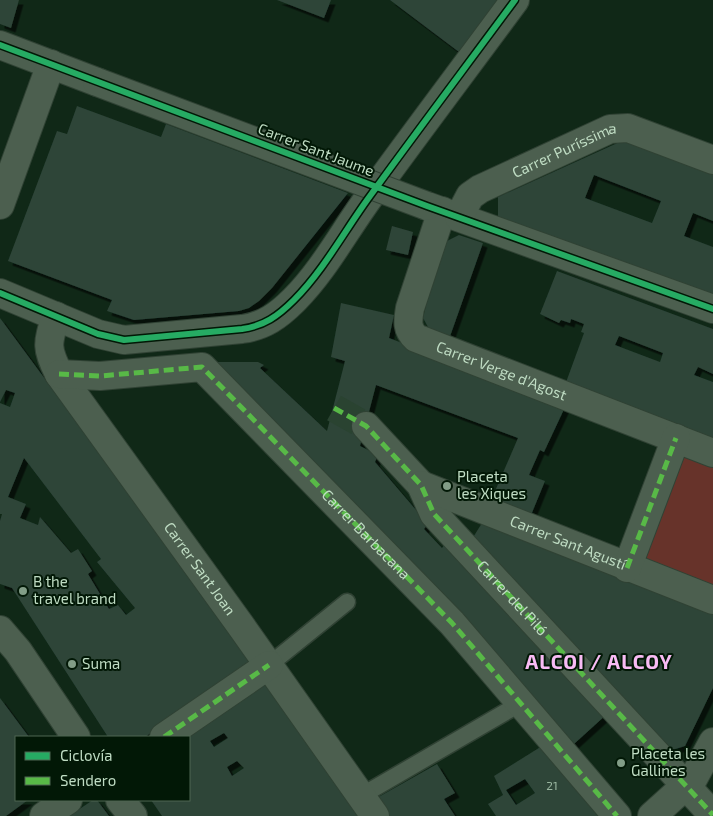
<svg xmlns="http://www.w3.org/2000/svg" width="713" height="816" viewBox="0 0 713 816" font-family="'Exo 2',sans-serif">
  <defs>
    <filter id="shadow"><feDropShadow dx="4.5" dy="4.5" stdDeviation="0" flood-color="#0009"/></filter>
  </defs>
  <rect width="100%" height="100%" fill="#102817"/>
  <path fill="#67332a" d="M676,438L713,453V600L627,568Z"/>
  <g fill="#2d4438" fill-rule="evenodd" filter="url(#shadow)">
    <path d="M0,0H19L11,28L0,24Z"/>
    <path d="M277,0H331L324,18Z"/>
    <path d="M390,0H498L459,52Z"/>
    <path d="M77,106L161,137L166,124L348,193L272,288L259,301L249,308L239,311L134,320L107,311L112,300L8,261L57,131L67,134Z"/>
    <path d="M624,140L713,173V221L693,213L684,236L713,247V297L498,217V197ZM594,175L661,201L652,223L585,198Z"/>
    <path d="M392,226L413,232L408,255L386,250Z"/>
    <path d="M459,235L483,243L448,342L433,336L423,318L441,244Z"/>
    <path d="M557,271L713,329V374L698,367L694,375L713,382V443L565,385L584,333L581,332L584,324L571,319L570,323L561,320L559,323L540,314ZM619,336L663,353L660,362L615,345Z"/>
    <path d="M341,303L394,315L389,338L566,405L544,452L540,450L529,475L545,481L529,520L489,505L518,438L376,385L360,446L378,455L375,462L428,524L424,529L442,548L445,544L607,714L574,744L471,625L210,362H258L264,365L260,368L327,431L345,361L331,357Z"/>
    <path d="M0,318L254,662L145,737H108L12,588L0,584V521L2,514H0V403L10,407L15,393L6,390L0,402ZM24,458L101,559L97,562L135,608L126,615L118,605L109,609L88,574L92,571L78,549L71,553L40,517L38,525L20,518L26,504L8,497Z"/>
    <path d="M482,523L713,611V688L685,746L666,752L472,539Z"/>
    <path d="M266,679L361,816H162L151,800H189V737H183ZM224,733L228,738L214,747L210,741ZM237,761L244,768L232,776L227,767Z"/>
    <path d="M0,698L29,737H16V800H28L6,816H0Z"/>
    <path d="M542,746L552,759L598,816H496L488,804L503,795L494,776ZM525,779L535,793L516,805L506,790Z"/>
    <path d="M437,764L455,793L444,799L455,816H387L375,799Z"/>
    <path d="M93,800H97L109,816H69Z"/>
  </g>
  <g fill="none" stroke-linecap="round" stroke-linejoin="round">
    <path stroke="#2a4331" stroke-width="28" stroke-dasharray="28 14" stroke-linecap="butt" d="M334,408L366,426"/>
    <g stroke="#304234" stroke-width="19">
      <g id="lane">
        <path d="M269,665L347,602"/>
        <path d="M361,796L509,710"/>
      </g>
    </g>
    <g stroke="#304234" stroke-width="30">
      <g id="street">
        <path d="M0,45L97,82"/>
        <path d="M0,205L51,64"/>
        <path d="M427,206L713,309"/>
        <path id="s1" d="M442,211L410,308C408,320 406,329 416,338L713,453"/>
        <path id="s2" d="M459,217L470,196L480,189L610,129L628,128L713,160"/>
        <path d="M0,293L98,334L124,340L242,329C264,326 278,316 294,300C324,270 345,230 370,196C418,130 467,65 515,0"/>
        <path id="s3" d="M56,316C47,344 46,348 59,374L241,626L375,816"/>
        <path id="s4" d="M59,374L100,376L202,367L452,623L617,816"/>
        <path d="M366,426L421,485L434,514L713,815"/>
        <path id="s5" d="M421,485L713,600"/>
        <path d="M627,568L676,438"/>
        <path d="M164,737L269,665"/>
        <path d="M44,816L68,800"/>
        <path d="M652,816L693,779L713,742"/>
      </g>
    </g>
    <g stroke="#304234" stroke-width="30">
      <g id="secondary">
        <path d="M0,630L18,651L76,737"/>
        <path d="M120,800L133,816"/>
      </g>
    </g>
    <use href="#lane" stroke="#4c5f4f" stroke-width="16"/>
    <use href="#street" stroke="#4c5f4f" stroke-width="28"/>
    <use href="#secondary" stroke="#4c5f4f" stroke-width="28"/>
    <g stroke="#304234" stroke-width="30" stroke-linecap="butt">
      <path id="street-bridge" d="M97,82L427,206"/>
    </g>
    <use href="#street-bridge" stroke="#4c5f4f" stroke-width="28"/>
    <g stroke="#58b947" stroke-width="5" stroke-dasharray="10 5" stroke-linecap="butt">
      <path d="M59,374L100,376L202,367L452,623L617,816"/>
      <path id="s6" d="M334,408L366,426L421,485L434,514L713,815"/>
      <path d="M627,568L676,438"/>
      <path d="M164,737L269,665"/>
    </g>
    <g stroke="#021806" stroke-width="9">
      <g id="cycleway">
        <path d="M0,45L427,206L713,309"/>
        <path d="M0,293L98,334L124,340L242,329C264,326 278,316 294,300C324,270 345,230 370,196C418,130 467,65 515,0"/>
      </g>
    </g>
    <use href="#cycleway" stroke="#26ab63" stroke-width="6"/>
  </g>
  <g fill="#829d87" stroke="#021806" stroke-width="2">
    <circle cx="447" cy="486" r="5"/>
    <circle cx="23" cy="591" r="5"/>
    <circle cx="72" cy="664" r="5"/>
    <circle cx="621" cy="763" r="5"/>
  </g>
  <g text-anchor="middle" stroke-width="4" stroke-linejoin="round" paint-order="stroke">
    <g font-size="12" fill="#9ab6a0">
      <text x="552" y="790">21</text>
    </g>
    <g font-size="15" fill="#bfdcc3" stroke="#021806">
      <text transform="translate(316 150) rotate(21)" y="5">Carrer Sant Jaume</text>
      <text dy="5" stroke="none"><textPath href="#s2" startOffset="129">Carrer Puríssima</textPath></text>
      <text dy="5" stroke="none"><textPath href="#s1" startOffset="226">Carrer Verge d'Agost</textPath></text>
      <text dy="5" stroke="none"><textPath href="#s4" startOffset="378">Carrer Barbacana</textPath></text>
      <text dy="5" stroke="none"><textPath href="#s5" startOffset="158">Carrer Sant Agustí</textPath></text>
      <text dy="5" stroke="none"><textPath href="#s3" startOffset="301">Carrer Sant Joan</textPath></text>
      <text dy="5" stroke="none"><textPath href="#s6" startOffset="264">Carrer del Piló</textPath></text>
    </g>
    <g font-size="15" fill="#bfdcc3" stroke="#021806" text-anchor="start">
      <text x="457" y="482">Placeta<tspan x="457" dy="17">les Xiques</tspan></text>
      <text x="33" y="587">B the<tspan x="33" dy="17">travel brand</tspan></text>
      <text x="82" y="669">Suma</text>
      <text x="631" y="759">Placeta les<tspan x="631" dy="17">Gallines</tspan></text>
    </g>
    <g font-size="20" font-weight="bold" letter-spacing="1" fill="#f8bbf4" stroke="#021806">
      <text x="599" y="669">ALCOI / ALCOY</text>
    </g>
  </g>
  <rect x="15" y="736" width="175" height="65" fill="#021806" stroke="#4e6652"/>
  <rect x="25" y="752" width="25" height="8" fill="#26ab63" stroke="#4e6652"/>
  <text x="60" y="761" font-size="15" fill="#bfdcc3">Ciclovía</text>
  <rect x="25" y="777" width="25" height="8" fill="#58b947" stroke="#4e6652"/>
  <text x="60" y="786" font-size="15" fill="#bfdcc3">Sendero</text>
</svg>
